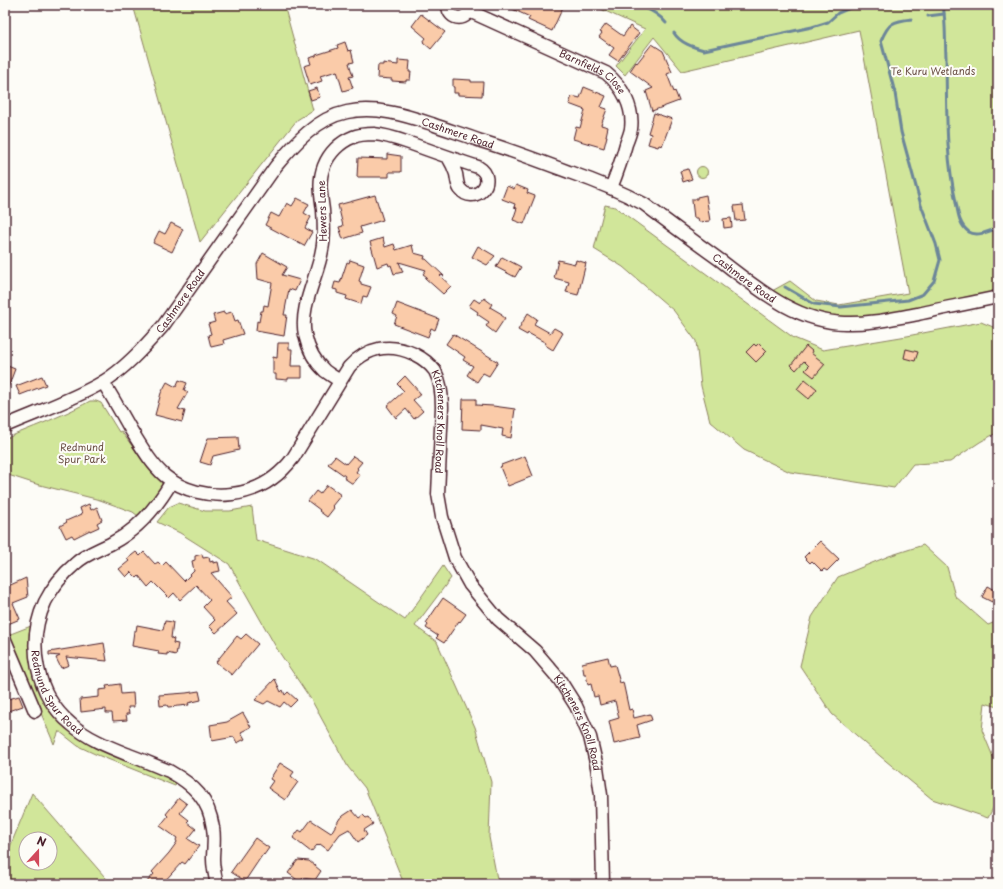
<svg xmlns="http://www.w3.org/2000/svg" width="1003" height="889" viewBox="0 0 1003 889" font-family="'Playpen Sans',sans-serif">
  <rect width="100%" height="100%" fill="#fdfcf7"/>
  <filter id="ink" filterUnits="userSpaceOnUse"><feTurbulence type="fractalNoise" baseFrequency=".025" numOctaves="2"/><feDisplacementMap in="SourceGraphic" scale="8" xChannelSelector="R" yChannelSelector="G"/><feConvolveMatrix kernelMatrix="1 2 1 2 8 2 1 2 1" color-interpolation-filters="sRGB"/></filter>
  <g filter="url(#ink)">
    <g fill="#d1e69a" stroke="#8e8262" fill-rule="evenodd">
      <path d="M133,5H284L313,110L297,120L200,242Z"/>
      <path d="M592,5H998V293L968,298L966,297C948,301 930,305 912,309C885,315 855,322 827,316C807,311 789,302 772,291L790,281L816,301L839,305L908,293L859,30L682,71L654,37L625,75L616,66L645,29Z"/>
      <circle cx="702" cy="172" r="5.5"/>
      <path d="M605,205L615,207L794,338L823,350L907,336L981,322L998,329V432L980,442L950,462L913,464L894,488L824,477L790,472L744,450L710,421L701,386L696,341L674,311L623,267L594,249Z"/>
      <path d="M90,401H96L101,403L119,432L121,431L150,470L160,480L162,484C156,497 147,506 138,516L133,512L100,500L36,484L5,474V439C24,430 45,423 64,414C73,410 81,406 90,401Z"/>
      <path d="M178,503L205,511H230L252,507L256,540L316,559L405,620L443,566L451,578L415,626L437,642L475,727L491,782L489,837L498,884H408L402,879L365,788L348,767L312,701L277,649L229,564L180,533L157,522L169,507Z"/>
      <path d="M923,545L947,567L955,596L988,625L998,621V707L985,703L982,730L998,769V798L988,818L932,799L880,756L832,714L800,666L812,617L838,577L889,556Z"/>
      <path d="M31,626C28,651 29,662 38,685C44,700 51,716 63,726C81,742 103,750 125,759C143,766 160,774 178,781L175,786L95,754L78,746L59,731L54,744L8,635Z"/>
      <path d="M32,793L111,884H112H5V859ZM26,839H50V863H26Z"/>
    </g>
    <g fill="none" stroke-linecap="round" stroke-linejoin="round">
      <g stroke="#6c8699" stroke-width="3">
        <path d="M639,5C649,10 658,13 666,23"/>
        <path d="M943,5C946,22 945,40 946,57C947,105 945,155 956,202C958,213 959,225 969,232C977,237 990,231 998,228"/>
        <path d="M928,16L944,14"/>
        <path d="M674,33C680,43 693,47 704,50L812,27L828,22L838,13L852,7L854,5"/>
        <path d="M785,287L814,304L841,307L908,300L923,294L934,281L940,260L936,244L921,205L901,132L895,93L881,41C888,23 893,21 912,19"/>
      </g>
    </g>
    <g fill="#facba9" stroke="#4a1f2b">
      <path d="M503,5H564L552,31L528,20L530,17Z"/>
      <path d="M421,14L445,32L431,49L423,42L426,38L412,26Z"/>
      <path d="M606,24L623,36L630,26L639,33L618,61L609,55L614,48L599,37L602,33L600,32Z"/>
      <path d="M345,42L348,51L351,50L354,62L349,63L353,76L349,77L353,88L343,91L337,71L320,76L322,81L310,85L304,66L311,64L309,58L316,56V55L338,48L337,45Z"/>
      <path d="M652,44L663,51L672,72L667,74L674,92L675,91L679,101L652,111L646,91L653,88L630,71L636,62L637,63Z"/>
      <path d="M398,60L410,61L409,72H411L410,80H406V82L392,81V79L377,78L378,65H383V63L398,65Z"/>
      <path d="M453,79L471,80V82H483L482,96L458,95V93H454V87H453Z"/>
      <path d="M584,87L606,96L601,107L607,109L601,125L608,127L606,136H607L604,148L573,139L576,127L580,128L585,110L569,104L572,96L580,98Z"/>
      <path d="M317,88L320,97L311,100L308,91Z"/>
      <path d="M654,113L672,119L662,146L659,145L658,147L648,144L651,134L648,133Z"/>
      <path d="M387,154L401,156V172H389V177H357L358,158L387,159Z"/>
      <path d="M688,169L692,179L683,182L680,171Z"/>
      <path d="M516,185L528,190L527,193L535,196L524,224L513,220L517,208L514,207L515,204L502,199L507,186L514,189Z"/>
      <path d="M375,195L383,220L360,227L362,233L343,239L339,227L343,226L338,205Z"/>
      <path d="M706,195L710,221L699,222L698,218H694L692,201V199H697V197Z"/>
      <path d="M297,198L309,204L304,213L311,217L305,228L312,232L304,246L265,225L271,213L279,217L287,203L292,206Z"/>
      <path d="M743,205L745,220L736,221L734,206Z"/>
      <path d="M731,218L732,227L724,228L723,219Z"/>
      <path d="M171,223L183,229L172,252L153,243L159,231L165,234Z"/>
      <path d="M383,238L385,247L394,244L396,250L412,245L414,253L425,256L424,259H426L444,276L441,275L440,276L451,286L443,294L425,278L427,277L423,274L426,270L399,262L403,272L394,274L391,265L389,266L388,263L377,267L370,242Z"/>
      <path d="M478,246L495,256L487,265L472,257Z"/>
      <path d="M263,253L287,267L282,275L300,280L295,291L289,289L284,315H287L284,336L256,331L257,321L259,322L261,311H263L264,305L268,306L272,283L258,279L257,264Z"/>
      <path d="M502,257L521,267L515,277L496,267Z"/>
      <path d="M350,260L364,265L359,281L361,282V284L371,287L367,297L363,296L361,304L346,299L347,296L337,293V290L333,289L335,282L340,283L347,262L349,263Z"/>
      <path d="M558,260L575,264L576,260L586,263L578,295L566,292L569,282L554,278Z"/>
      <path d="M484,298L492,304L490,307L502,314L501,315L505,318L495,333L486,326L489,322L477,314L478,312L469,306L474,299L480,303Z"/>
      <path d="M397,303L439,319L435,330L431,328L428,337L394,324L397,316L393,314Z"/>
      <path d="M224,312V314L232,312L235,321L238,320L243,334L223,340L224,344L211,347L208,335L211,334L208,324L215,322L213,315Z"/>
      <path d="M528,313L537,319L534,324L550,333L554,328L563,333L553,350L545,345L546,343L528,333L527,335L518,330Z"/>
      <path d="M453,334L498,362L489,376L483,373L477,382L467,375L473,366L463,360L465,357L446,344Z"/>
      <path d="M278,343H289V349H292L291,366H302V378H288V380L276,379V374H273V357L277,358Z"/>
      <path d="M759,343L767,351L756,362L746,352L754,344L756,346Z"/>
      <path d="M806,346L812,351L811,353L825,364L814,377L805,370L809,366L804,361L796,370L791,365Z"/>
      <path d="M906,349L918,352L915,361L904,358Z"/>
      <path d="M5,365L15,369L6,393H5Z"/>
      <path d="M42,376L46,385L20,395L16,386Z"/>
      <path d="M405,376L421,394L413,400L423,411L414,419L406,409L396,418L387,406L404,391L397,384Z"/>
      <path d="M805,379L817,389L809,399L797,389Z"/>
      <path d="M179,380L187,383L184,390L188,392L178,409L185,411L182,422L155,415L161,393L167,382L176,387Z"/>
      <path d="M463,399H476V405L493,406L515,409L511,438L502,436L503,429L481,425V430L462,429Z"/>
      <path d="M238,437L239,450L213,456L210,465L200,462L208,438Z"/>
      <path d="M335,456L346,464L353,456L362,462L357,468L358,469L356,472L360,475L353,484L344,478L345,476L328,464Z"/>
      <path d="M525,456L533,476L508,486L500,467L502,466L501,465Z"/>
      <path d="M327,485L341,495L332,506L334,508L327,517L319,511L320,510L308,501L316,491L320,494Z"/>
      <path d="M89,504L91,510L97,507L102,520L97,523L99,527L90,531V530L74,538L72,535L66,538L60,526L67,522L66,521L82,514L80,508Z"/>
      <path d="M820,541L839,559L827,571L824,569L822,571L812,561L810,563L804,557Z"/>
      <path d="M136,552L140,556L144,552L155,564L158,562L162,566L166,562L184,581L194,571L192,561L195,560V556L202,554L203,558L209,557L210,562L213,561V563L218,562L220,571L211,573L232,597L226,602L237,614L216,633L209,626L215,620L203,607L210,600L196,585L180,600L174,593L169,598L153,582L148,587L139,576L137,578L131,572L126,577L119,569L129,561L127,559Z"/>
      <path d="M26,578L28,597L13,603L20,619L8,624L5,617V586L7,590L6,587Z"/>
      <path d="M988,586L997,591L992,602L982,597Z"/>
      <path d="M443,598L466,614L460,622L459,621L444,643L436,638L438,636L426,628L428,625L426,623Z"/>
      <path d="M165,621L173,622L171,638L174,639L173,643L178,644L176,655L167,653V655L158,654L159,651L132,646L134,631H136L137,625L163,630Z"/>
      <path d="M246,634L258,644L232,675L216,662L237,636L241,639Z"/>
      <path d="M104,643L107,661L66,657L69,665L61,668L56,658L60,656L49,655V652Z"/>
      <path d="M608,657L610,666L615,665L620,683L623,682L629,710L632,709L634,718L650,714L652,720L637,725L640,738L614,744L609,721L619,718L615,701L600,705L598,696L594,697L591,684L588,685L586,674H584L582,663Z"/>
      <path d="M275,679L281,692L283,690L285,695L288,692L297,700L290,707L284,702L280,707L268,701L264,704L255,700Z"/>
      <path d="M120,684L121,694L133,693L134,707H128L129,714H126L127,720L113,721L112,713H106V709L81,712L80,699L99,697V690L107,689L106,686Z"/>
      <path d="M199,691L201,700L188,703L189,705L168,707L167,705L160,706L159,695L186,693Z"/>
      <path d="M19,696L23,706L5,712V700Z"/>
      <path d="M243,713L251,727L241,732L245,739L237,743L234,737L212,741L210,725L227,722Z"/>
      <path d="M280,763L294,772L291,776L298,782L285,800L268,788L273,781L270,779Z"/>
      <path d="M179,798L187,804L180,813L189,820L187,822L196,829L188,839L199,846L185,864L182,862L162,884H145L154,874L152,872L169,853L177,842L176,840L177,838L160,826L168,816L166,814Z"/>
      <path d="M352,810L359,818L363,815L366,818L368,817L373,824L364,830L367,835L358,842L349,829L340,834L328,850L320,844L318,846L317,845L311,852L293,838L299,830L302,832L311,820L331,833L340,818Z"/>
      <path d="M255,838L269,848L264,855L263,854L245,881L231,872Z"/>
      <path d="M298,860L309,861L321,871L315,880L303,878L300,882L288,873Z"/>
    </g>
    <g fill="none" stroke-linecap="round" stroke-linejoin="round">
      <g stroke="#4a1f2b" stroke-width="15">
        <g id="minor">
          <path d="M448,5C448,22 470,22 470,5"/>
          <path id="s1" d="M469,11L606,73C622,86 634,107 631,129C630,134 628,139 626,144C622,159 617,173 611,188"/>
          <path d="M340,381C336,378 330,375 325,371C315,362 308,348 305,335C299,307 318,276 322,250C325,237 324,223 323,210C321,195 318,181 324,166C329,153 340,142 353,137C360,134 367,134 374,134C387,135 400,140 412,144C434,152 456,160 478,167C500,180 474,207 460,189C457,185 457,179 456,174C454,168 451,162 448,157"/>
          <path id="s2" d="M103,382C113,398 122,414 131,430C141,446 151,464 165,476C183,491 209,497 232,494C257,491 278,478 293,458L349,367C367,347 390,343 414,354C422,358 430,364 435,371C441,382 442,395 442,407L438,494L442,517L455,558L470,585L498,619L535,651L559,679L576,706L590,737L597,767L601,795L603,884"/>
          <path id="s3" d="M5,426C37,412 73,400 103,382C126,368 145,346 163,326L276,166C295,143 317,118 347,112C376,106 405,115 432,124C448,130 465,135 481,141C511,150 540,161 569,172C595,181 620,191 644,204C669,223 695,242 720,260C757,288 796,322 845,323C870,324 894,318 918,314C944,308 971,303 998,297"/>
          <path id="s4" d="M172,481C157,507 139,529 112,543C99,550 85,554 75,564C63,574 52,588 45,602C26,643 36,695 71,724C88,739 109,747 129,755C143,760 156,766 169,771C194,785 209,799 213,828C215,838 213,849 213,859C213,868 215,876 217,884"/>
          <path d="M5,640L35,711"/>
        </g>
      </g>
      <use href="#minor" stroke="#fdfcf7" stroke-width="12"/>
    </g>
  </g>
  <g text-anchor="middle" stroke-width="4" stroke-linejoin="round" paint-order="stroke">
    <g font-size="10" fill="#6c5147" stroke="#fdfcf7">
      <text x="933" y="75">Te Kuru Wetlands</text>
      <text x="82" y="451">Redmund<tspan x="82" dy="12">Spur Park</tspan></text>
    </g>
    <g font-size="10" fill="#4a1f2b" stroke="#fdfcf7">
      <text dy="4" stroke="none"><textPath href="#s1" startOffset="138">Barnfields Close</textPath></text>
      <text dy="4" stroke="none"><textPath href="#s3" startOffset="591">Cashmere Road</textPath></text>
      <text transform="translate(322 211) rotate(-92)" y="4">Hewers Lane</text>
      <text dy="4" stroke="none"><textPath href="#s3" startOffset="915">Cashmere Road</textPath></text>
      <text dy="4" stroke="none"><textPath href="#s3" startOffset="220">Cashmere Road</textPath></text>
      <text dy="4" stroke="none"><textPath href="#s2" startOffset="514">Kitcheners Knoll Road</textPath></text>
      <text dy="4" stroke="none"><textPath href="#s4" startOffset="277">Redmund Spur Road</textPath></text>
      <text dy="4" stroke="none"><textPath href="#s2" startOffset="862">Kitcheners Knoll Road</textPath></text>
    </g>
  </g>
  <rect width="1003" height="889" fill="none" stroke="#fdfcf7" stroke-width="20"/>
  <rect x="10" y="10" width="983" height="869" fill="none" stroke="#4a1f2b" stroke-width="1.5" filter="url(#ink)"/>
  <g transform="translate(38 851) rotate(21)"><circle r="19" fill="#fdfcf7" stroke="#b5a4a5"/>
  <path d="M0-3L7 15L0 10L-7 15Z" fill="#d1495b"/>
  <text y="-6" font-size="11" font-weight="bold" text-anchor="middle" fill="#4a1f2b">N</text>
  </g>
</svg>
